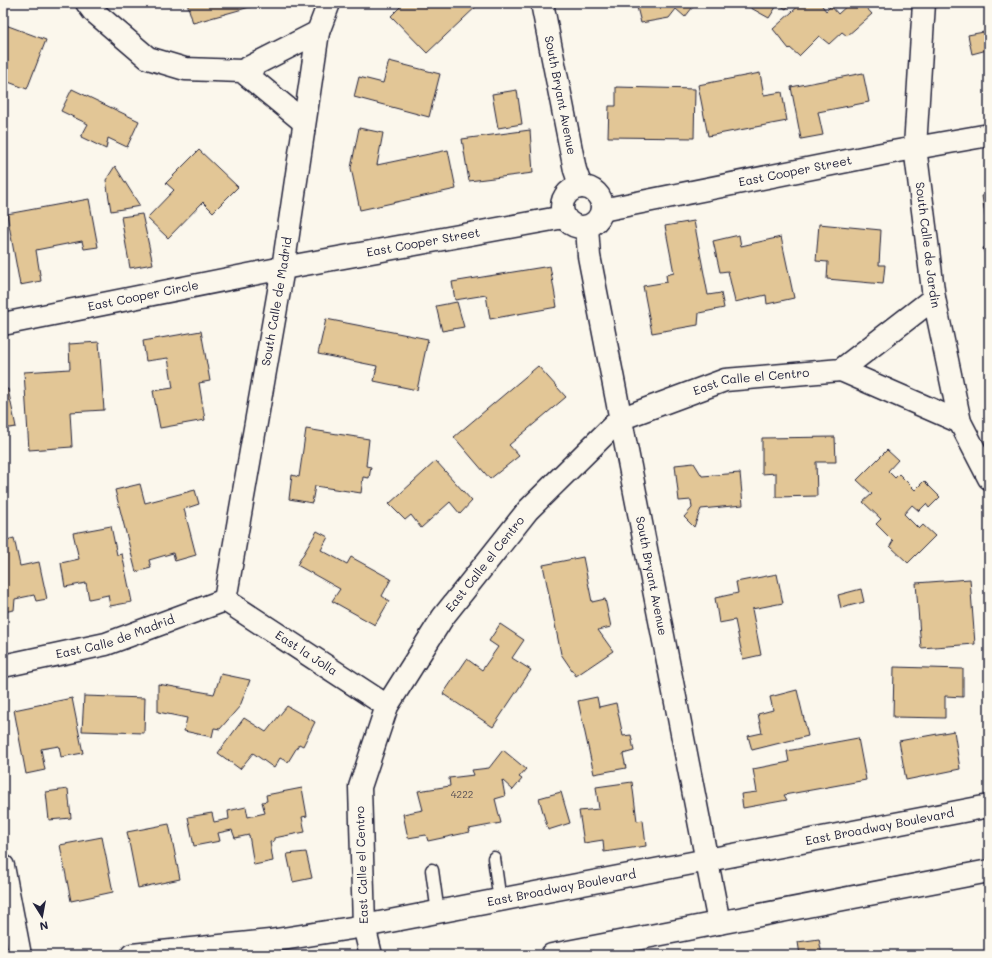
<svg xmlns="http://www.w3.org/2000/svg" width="992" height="958" viewBox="0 0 992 958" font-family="Mali,sans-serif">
  <rect width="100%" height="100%" fill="#fbf7ec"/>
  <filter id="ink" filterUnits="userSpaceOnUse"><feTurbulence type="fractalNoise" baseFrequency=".025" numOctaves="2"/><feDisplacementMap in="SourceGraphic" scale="8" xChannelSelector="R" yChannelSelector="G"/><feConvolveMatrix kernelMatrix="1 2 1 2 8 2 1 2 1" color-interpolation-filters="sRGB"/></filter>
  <g filter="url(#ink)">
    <g fill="#e2c696" stroke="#22223b">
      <path d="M187,3H264L193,23Z"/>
      <path d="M404,3H480L427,53L391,16Z"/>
      <path d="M658,3H696L685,17L676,9L669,18L641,23L637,7Z"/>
      <path d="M742,3H791L786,9L778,4L769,18Z"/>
      <path d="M802,3H820L826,11L831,6L838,14L850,3H862L872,14L847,36L842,32L829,44L819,36L799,56L790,48L789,49L773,29Z"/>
      <path d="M3,24L46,40L27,89L3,80Z"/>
      <path d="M989,31V58L987,50L972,54L968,35Z"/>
      <path d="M389,61L440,74L429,117L354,97L359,77L383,83Z"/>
      <path d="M760,73L764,95L782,92L787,121L708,136L698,85Z"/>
      <path d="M863,73L869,102L818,112L823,135L801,139L791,87Z"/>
      <path d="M616,87L695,89L694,138L608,137L609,106H616Z"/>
      <path d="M72,89L139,121L127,147L108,138L106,149L81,137L88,124L61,111Z"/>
      <path d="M517,90L522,124L498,128L492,94Z"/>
      <path d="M359,128L383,133L377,165L448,150L456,189L360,210L351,168Z"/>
      <path d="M530,130L533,173L469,181L462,139Z"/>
      <path d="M199,150L238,187L213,212L203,202L168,238L147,218L174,190L166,183Z"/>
      <path d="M115,166L140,206L111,211L106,180Z"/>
      <path d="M989,195V227H987L982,196Z"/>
      <path d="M89,199L98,247L84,249L82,241L36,250L41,281L20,285L7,214Z"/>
      <path d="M142,214L153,264L130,268L121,217Z"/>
      <path d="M694,221L708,295L721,293L724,308L699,313L698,325L652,333L643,286L667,282L666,275L674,273L665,226Z"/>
      <path d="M819,224L881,230L879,265H885L883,284L827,279L828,262L816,261Z"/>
      <path d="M739,235L741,246L781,237L794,298L767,304L766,295L735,302L728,271L720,272L713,241Z"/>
      <path d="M989,246V270L983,248Z"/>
      <path d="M550,266L557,307L490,319L486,295L455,300L452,282Z"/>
      <path d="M457,302L464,327L442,331L436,306Z"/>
      <path d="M326,319L428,339L417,390L374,381L377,366L318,354Z"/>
      <path d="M201,331L210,381L199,383L205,420L160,428L153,391L173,388L168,358L146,361L143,341Z"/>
      <path d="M99,342L104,410L70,412L72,447L29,450L24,372L70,369L69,344Z"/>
      <path d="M538,366L566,397L509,445L519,456L490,479L454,437Z"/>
      <path d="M8,389L16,427L3,429V390Z"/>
      <path d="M306,429L369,439L366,466L371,467L369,478L363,477L361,493L315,486L312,503L289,499L292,475L299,477Z"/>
      <path d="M835,437L836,462H816L817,496L776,497V473L762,474V438Z"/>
      <path d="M887,450L898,460L888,471L895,478L899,474L915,490L924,481L940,497L929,508L926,504L919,511L912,505L904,514L919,529L923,525L935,536L908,563L890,546L893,541L876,524L881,519L863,502L872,494L857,480Z"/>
      <path d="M436,461L472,501L460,514L450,502L421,528L411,515L405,520L389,504Z"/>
      <path d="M694,463L702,476L740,473L743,505L701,509L694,527L684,517L692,508L691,500L679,501L675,465Z"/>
      <path d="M140,484L145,503L195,490L199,504L184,509L196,555L175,561L173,553L149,560L151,568L136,572L115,490Z"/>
      <path d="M111,526L117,555L122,554L132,602L110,606L108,595L89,599L86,583L65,587L61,563L79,559L73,533Z"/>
      <path d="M317,531L328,537L321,550L347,564L351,557L391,579L382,596L389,601L375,625L332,601L340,589L297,565Z"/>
      <path d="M14,538L20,566L39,562L47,599L36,601L34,595L15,599L14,610L3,612V541Z"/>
      <path d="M583,557L592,602L605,599L611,627L598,630L613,651L576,676L561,654L543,565Z"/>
      <path d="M777,574L783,603L752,609L761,655L743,659L735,620L719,623L715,598L738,593L736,582Z"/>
      <path d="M970,579L975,644L921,648L916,583Z"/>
      <path d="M861,589L864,602L841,608L838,595Z"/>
      <path d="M500,624L524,640L512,658L531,670L493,727L443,694L467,659L482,670L498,647L489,641Z"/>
      <path d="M894,667L963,669V697L945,696V718L893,717Z"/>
      <path d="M221,674L250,680L240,706L220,729L214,728L212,737L184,731L187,718L158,712V684L214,694Z"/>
      <path d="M797,690L808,736L752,750L748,736L762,733L758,714L773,710L770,697Z"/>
      <path d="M84,696L145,698L144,733L82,731Z"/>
      <path d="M597,697L599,707L616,703L623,736L631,735L634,751L623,754L626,768L594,774L578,701Z"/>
      <path d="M72,698L83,753L61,757L59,746L41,749L45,770L26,774L14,710Z"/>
      <path d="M287,706L315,722L303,746L299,744L288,762L280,758L274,768L253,753L240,769L218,753L244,718L266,732Z"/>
      <path d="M954,731L960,769L906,780L899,741Z"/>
      <path d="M858,738L866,780L784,795L787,800L743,808L741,794L757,792L753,769L789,762L787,751Z"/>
      <path d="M503,750L526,769L519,777L522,779L513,790L502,780L505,796L495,799L501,823L469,829L470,832L428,841L426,835L408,838L403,814L423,810L418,791L450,786L449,778L474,775L472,770L489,768Z"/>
      <path d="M632,782L637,821L643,820L646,846L604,852L603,840L584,843L579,811L599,809L596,787Z"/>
      <path d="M302,788L307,816L302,817L305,832L274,838V841L270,842L273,861L254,865L249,835L235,838L232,830L218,833L220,841L194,846L188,817L212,813L214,822L229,819L228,811L246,807L248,817L265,813L262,802L267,801L266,795Z"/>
      <path d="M68,789L71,818L49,820L46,792Z"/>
      <path d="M561,792L570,823L548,830L539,798Z"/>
      <path d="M169,824L180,879L138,888L127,832Z"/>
      <path d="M102,837L113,892L71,901L60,845Z"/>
      <path d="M306,852L312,878L293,882L287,854Z"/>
      <path d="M819,939L822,955H800L798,942Z"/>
      <path d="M957,951L958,955H936Z"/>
    </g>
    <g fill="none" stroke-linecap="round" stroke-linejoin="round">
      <g stroke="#22223b" stroke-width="15">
        <g id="lane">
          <path d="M494,858L500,901"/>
          <path d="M432,870L438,913"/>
        </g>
      </g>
      <g stroke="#22223b" stroke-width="25">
        <g id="street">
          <path d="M87,3L93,11L148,58L185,69L242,71L304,122"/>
          <path id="s1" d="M542,3L575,170L581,187"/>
          <path id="s2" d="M924,3L915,147L934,298L960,422L989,478"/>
          <path d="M242,71L318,32"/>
          <circle cx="582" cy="207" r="20"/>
          <path id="s3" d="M602,210L887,153L989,135"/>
          <path id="s4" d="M587,227L589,256L609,359L719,923"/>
          <path id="s5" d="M3,324L283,268L564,217"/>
          <path d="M841,370L960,422"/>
          <path id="s6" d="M225,600L283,268L318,32L329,3"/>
          <path id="s7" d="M225,600L387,706"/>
          <path id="s8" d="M3,666L106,644L225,600"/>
          <path id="s9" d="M371,955L364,926L360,787L387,706L443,617L528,510L620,419L725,380L841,370L934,298"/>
        </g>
      </g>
      <g stroke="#22223b" stroke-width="25">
        <path id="secondary" d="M3,866L20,955"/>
      </g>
      <g stroke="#22223b" stroke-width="25">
        <g id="primary">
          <path id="s10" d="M132,955L270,941L364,926L989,806"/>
          <path d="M552,955L989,871"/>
        </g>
      </g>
      <use href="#lane" stroke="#fbf7ec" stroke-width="12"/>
      <use href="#street" stroke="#fbf7ec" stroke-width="22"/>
      <use href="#secondary" stroke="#fbf7ec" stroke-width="22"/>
      <use href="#primary" stroke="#fbf7ec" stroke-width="22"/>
    </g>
  </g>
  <g text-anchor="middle" stroke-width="3" stroke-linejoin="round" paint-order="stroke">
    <g font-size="10" fill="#524b52">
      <text x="462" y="798">4222</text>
    </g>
    <g font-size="12" fill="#22223b" stroke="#fbf7ec">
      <text dy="4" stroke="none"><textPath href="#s1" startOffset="94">South Bryant Avenue</textPath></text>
      <text dy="4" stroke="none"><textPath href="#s3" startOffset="197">East Cooper Street</textPath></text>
      <text dy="4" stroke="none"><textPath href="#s5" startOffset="428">East Cooper Street</textPath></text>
      <text dy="4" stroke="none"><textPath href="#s2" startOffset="243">South Calle de Jardin</textPath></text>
      <text dy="4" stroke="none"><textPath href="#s5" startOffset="143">East Cooper Circle</textPath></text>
      <text dy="4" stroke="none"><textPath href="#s6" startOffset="303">South Calle de Madrid</textPath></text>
      <text dy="4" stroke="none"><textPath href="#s9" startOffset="763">East Calle el Centro</textPath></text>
      <text dy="4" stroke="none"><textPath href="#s9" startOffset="427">East Calle el Centro</textPath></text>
      <text dy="4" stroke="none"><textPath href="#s4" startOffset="355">South Bryant Avenue</textPath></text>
      <text dy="4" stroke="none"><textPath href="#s8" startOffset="116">East Calle de Madrid</textPath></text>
      <text dy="4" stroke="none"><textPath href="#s7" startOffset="97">East la Jolla</textPath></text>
      <text dy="4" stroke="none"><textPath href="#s10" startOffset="759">East Broadway Boulevard</textPath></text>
      <text transform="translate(362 865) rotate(-92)" y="4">East Calle el Centro</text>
      <text dy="4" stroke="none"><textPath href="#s10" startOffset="435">East Broadway Boulevard</textPath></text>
    </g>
  </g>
  <rect width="992" height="958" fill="none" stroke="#fbf7ec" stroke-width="16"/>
  <rect x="8" y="8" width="976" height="942" fill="none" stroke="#22223b" stroke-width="1.5" filter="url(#ink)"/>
  <g transform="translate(42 916) rotate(169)" stroke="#fbf7ec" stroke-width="3" paint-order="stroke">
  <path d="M0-3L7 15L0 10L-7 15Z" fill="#22223b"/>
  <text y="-6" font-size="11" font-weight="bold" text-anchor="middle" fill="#22223b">N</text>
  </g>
</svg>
